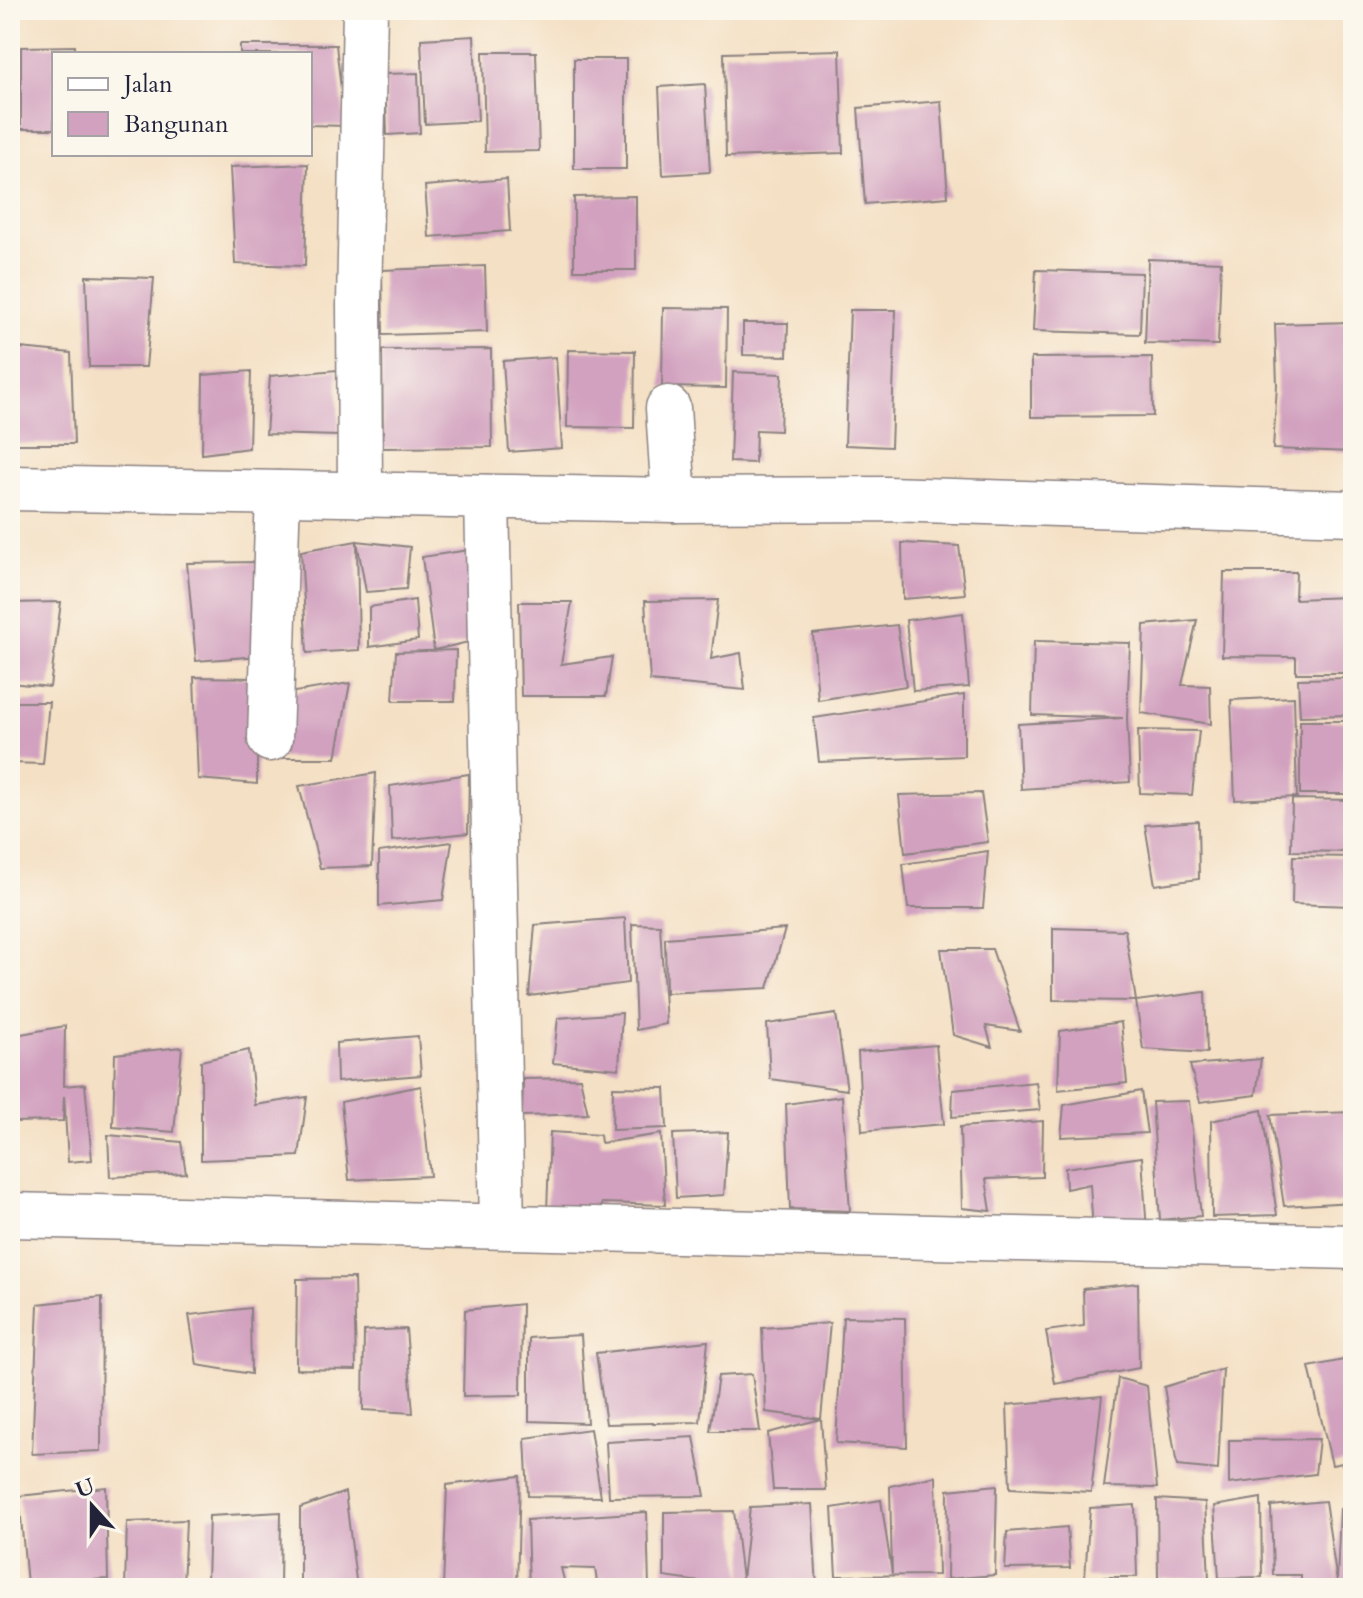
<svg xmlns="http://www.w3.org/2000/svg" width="1363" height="1598" viewBox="0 0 1363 1598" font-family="Cardo,serif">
  <rect width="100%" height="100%" fill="#fbf7ec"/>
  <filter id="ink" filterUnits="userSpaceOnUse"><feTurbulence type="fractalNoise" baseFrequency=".0125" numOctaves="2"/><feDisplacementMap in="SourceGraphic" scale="16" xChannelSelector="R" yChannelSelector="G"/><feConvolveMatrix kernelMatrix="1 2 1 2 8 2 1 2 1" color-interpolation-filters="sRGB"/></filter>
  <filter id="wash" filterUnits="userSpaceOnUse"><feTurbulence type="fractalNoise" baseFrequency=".006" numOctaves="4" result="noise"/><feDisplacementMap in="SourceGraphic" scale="32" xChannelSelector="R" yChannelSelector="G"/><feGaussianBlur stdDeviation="1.8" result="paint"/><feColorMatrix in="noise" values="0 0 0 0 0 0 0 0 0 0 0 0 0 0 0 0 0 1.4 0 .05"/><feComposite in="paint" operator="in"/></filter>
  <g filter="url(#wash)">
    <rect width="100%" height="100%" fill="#f4e0c4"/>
    <g id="blocks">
      <g fill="#d2a1bf">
        <path d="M474,36L478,121L425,124L421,39Z"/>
        <path d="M240,45H336L345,126L310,125V54H240Z"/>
        <path d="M75,46V54H54V129H21V47Z"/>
        <path d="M840,50L843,153L726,157L724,53Z"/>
        <path d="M483,52H536L539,151L485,152Z"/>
        <rect x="574" y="59" width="52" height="110"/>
        <path d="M418,73L420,133L387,135L385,74Z"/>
        <path d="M705,84L710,172L663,175L659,87Z"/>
        <path d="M941,101L948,197L865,204L858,108Z"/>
        <path d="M308,164L305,266L235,264L230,167Z"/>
        <path d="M507,179L510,231L429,237L425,186Z"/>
        <path d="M636,196V270H574V197Z"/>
        <path d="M1148,259L1221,262L1218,345L1145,343Z"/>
        <path d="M485,266L487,332L383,335L382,270Z"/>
        <path d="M1036,270L1142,273L1140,334L1033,331Z"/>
        <path d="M86,276L154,278L146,367H89Z"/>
        <path d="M663,308L727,309L726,388L662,387Z"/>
        <path d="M850,310H896L891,447L845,445Z"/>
        <path d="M1353,322V452L1273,449L1277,385L1275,324Z"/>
        <path d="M743,323H788L787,356L743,355Z"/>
        <path d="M10,347L71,353L74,444H10Z"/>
        <path d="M491,349L492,447L383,448L382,350Z"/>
        <path d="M568,350L635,351L634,428L567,427Z"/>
        <path d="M556,357L562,448L509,452L503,361Z"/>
        <path d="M1152,357L1153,416L1031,417V358Z"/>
        <path d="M337,370L339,436L266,434L270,376Z"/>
        <path d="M251,371L249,448L202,454L203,375Z"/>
        <path d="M733,372L782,374L780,431L756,430L755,463L730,462Z"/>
        <path d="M357,541L410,547L406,589L366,592Z"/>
        <path d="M357,541L359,650L307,653L301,551Z"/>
        <path d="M902,543L959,546L965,594L903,599Z"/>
        <path d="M469,550L473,641L434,650L422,557Z"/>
        <path d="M259,562L273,655L196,661L187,563Z"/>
        <path d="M1224,572H1296L1295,599L1347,597L1349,582L1353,581V673H1296V657L1222,656Z"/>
        <path d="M415,600L418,640L369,647V607Z"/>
        <path d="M718,600L711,659L741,653L745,690L650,681L645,601Z"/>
        <path d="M61,602L50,687L10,683V603Z"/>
        <path d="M519,602H572L561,664L612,657L606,696H521Z"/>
        <path d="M963,613L969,687L913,691L906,620Z"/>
        <path d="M1197,620L1182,685L1210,686L1211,724L1141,713L1144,625Z"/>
        <path d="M897,625L906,686L818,700L813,634Z"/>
        <path d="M1034,641L1130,643L1127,718L1130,782L1021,789L1018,724L1123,718L1032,715Z"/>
        <path d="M456,650L455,701H393L396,652Z"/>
        <path d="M194,677L257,678V784L198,779Z"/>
        <path d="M1353,678V715L1300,716L1298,679Z"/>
        <path d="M350,683L336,758H281L282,694Z"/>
        <path d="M964,695V756L819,762L814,718Z"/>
        <path d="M1294,697L1297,797L1235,800L1231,700Z"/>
        <path d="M10,702H49L43,764L10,763Z"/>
        <rect x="1300" y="721" width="53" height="73"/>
        <path d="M1138,730L1199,731L1192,795L1140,793Z"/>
        <path d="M376,773L372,866L320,868L299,786Z"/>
        <path d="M469,774L468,833L392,841L390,786Z"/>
        <path d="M981,793L988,842L905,853L899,795Z"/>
        <path d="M1292,799L1353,800V852L1291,851Z"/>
        <path d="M1198,821L1199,879L1155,885L1145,825Z"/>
        <path d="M452,842L443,900L379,906V852Z"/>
        <path d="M988,851L983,908H908L903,864Z"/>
        <path d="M1293,856L1353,857V906L1292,904Z"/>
        <path d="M625,918L628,983L529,996L535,925Z"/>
        <path d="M632,924L660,925L666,1024L636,1030Z"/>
        <path d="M1053,928L1125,930L1136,1001L1053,1000Z"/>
        <path d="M785,929L768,988L666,993L665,938Z"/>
        <path d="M941,949H992L1020,1031L986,1026L992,1047L953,1035Z"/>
        <path d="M1205,992L1207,1053L1143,1049L1136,1001Z"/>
        <path d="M622,1013L619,1069L553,1063L558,1018Z"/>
        <path d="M836,1014L847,1090L770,1079L767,1024Z"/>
        <path d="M1121,1022L1127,1083L1058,1090L1060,1031Z"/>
        <path d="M65,1026L64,1086L85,1084L92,1160L68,1162L64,1096L63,1121L10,1122V1036Z"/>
        <path d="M418,1036L421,1075L337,1082L336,1043Z"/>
        <path d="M936,1045L944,1124L862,1131L858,1052Z"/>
        <path d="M182,1047L174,1132L113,1127L115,1054Z"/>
        <path d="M249,1050L255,1105L307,1097L299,1156L201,1160V1061Z"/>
        <path d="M1261,1059L1256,1095L1200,1102L1190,1065Z"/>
        <path d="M580,1078L588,1114L522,1116L523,1079Z"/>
        <path d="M1036,1082L1040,1110L952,1117L953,1090Z"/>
        <path d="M421,1086L430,1176L349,1180L341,1102Z"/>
        <path d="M613,1087L665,1088L667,1128L612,1130Z"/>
        <path d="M1141,1091L1147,1133L1061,1137L1064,1105Z"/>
        <path d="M842,1096L850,1211L790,1209L786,1104Z"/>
        <path d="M1189,1101L1201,1216L1160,1220L1152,1102Z"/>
        <path d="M1262,1110L1277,1215L1212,1217L1211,1121Z"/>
        <path d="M1353,1112V1202L1284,1206L1270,1115Z"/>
        <path d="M1043,1121L1042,1177L986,1179L991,1211L962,1208L960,1127Z"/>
        <path d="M550,1132L600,1135L601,1143L661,1134L665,1205L602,1203V1217L547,1211Z"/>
        <path d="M728,1132L724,1195L676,1198L673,1134Z"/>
        <path d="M108,1135L181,1142L186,1173L110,1177Z"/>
        <path d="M1142,1157L1147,1232H1093L1090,1184L1066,1189L1065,1168Z"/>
        <path d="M354,1278L356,1370L296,1369L297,1279Z"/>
        <path d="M1138,1283L1139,1368L1055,1384L1046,1331L1084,1326L1083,1289Z"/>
        <path d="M102,1297L101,1451L32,1454L38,1304Z"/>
        <path d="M522,1304L521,1395L463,1396L465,1310Z"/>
        <path d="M250,1308L251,1374L197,1365L189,1315Z"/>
        <path d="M843,1317L905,1318L907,1447L836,1443Z"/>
        <path d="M830,1323L821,1419L826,1490H773L768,1433L821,1419L766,1412L762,1328Z"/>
        <path d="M406,1329L413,1413L363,1410L364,1331Z"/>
        <path d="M581,1335L587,1423L529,1421V1338Z"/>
        <path d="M708,1341L700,1422L606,1424L596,1353Z"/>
        <path d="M1353,1358V1461L1332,1465L1309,1367Z"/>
        <path d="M1223,1369L1218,1470L1177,1466L1164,1387Z"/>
        <path d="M752,1374L760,1431H710L718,1376Z"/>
        <path d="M1118,1378L1147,1386L1157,1488L1104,1487Z"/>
        <path d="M1102,1396L1091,1492L1010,1488L1007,1405Z"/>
        <path d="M590,1429L601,1497L528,1496L525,1438Z"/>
        <path d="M694,1437L705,1496L609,1497L606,1442Z"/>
        <path d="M1319,1439L1315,1474L1229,1484V1440Z"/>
        <path d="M520,1476L517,1588H443L447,1485Z"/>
        <path d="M936,1476L938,1575L836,1576L832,1508L881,1500L892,1574L890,1486Z"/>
        <path d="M997,1485L995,1575L947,1579L948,1490Z"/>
        <path d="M106,1487L108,1579L27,1584L19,1496Z"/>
        <path d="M345,1492L357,1588L300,1581V1508Z"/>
        <path d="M1261,1498L1262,1577L1219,1578L1214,1506Z"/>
        <path d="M1157,1499L1205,1502L1209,1578L1158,1579Z"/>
        <path d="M1325,1501L1337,1582L1340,1509L1353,1504V1580L1301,1588V1575H1273L1271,1506Z"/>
        <path d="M812,1504L817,1588H750L742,1580L743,1588L664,1577V1512L734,1511L742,1580L750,1507Z"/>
        <path d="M1135,1505L1137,1577H1085L1090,1508Z"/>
        <path d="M281,1512L280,1588H239L207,1581L209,1516Z"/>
        <path d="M647,1512L649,1588H598L595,1569L561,1568L566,1588H529L527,1520Z"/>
        <path d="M186,1520L183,1586L125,1587L127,1522Z"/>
        <path d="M1067,1527L1070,1568L1005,1569L1007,1532Z"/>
      </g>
    </g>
  </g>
  <g filter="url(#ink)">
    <use href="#blocks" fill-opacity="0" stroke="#8b8180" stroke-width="2"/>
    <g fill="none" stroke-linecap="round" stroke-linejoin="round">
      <g stroke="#8b8180" stroke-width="47">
        <g id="minor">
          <path d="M668,408L674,500"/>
          <path d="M10,488L674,500L887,499L1353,513"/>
          <path d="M360,495L359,303L365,10"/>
          <path d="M487,497L502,1226"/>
          <path d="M270,739L278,493"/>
          <path d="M10,1215L1353,1247"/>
        </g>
      </g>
      <use href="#minor" stroke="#fff" stroke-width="44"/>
    </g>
  </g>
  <rect width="1363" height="1598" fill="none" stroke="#fbf7ec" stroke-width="40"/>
  <rect x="52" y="52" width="260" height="104" fill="#fbf7ec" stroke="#a4a2a5" stroke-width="2"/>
  <rect x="68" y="78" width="40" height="12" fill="#ffffff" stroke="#a4a2a5" stroke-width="2"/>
  <text x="124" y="92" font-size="24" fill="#22223b">Jalan</text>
  <rect x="68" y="112" width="40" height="24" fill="#d2a1bf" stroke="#a4a2a5" stroke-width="2"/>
  <text x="124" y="132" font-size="24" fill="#22223b">Bangunan</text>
  <g transform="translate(92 1506) rotate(339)" stroke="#fbf7ec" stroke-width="6" paint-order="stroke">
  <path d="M0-6L14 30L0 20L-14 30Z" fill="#22223b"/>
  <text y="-12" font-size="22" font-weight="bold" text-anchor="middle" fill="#22223b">U</text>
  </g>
</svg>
